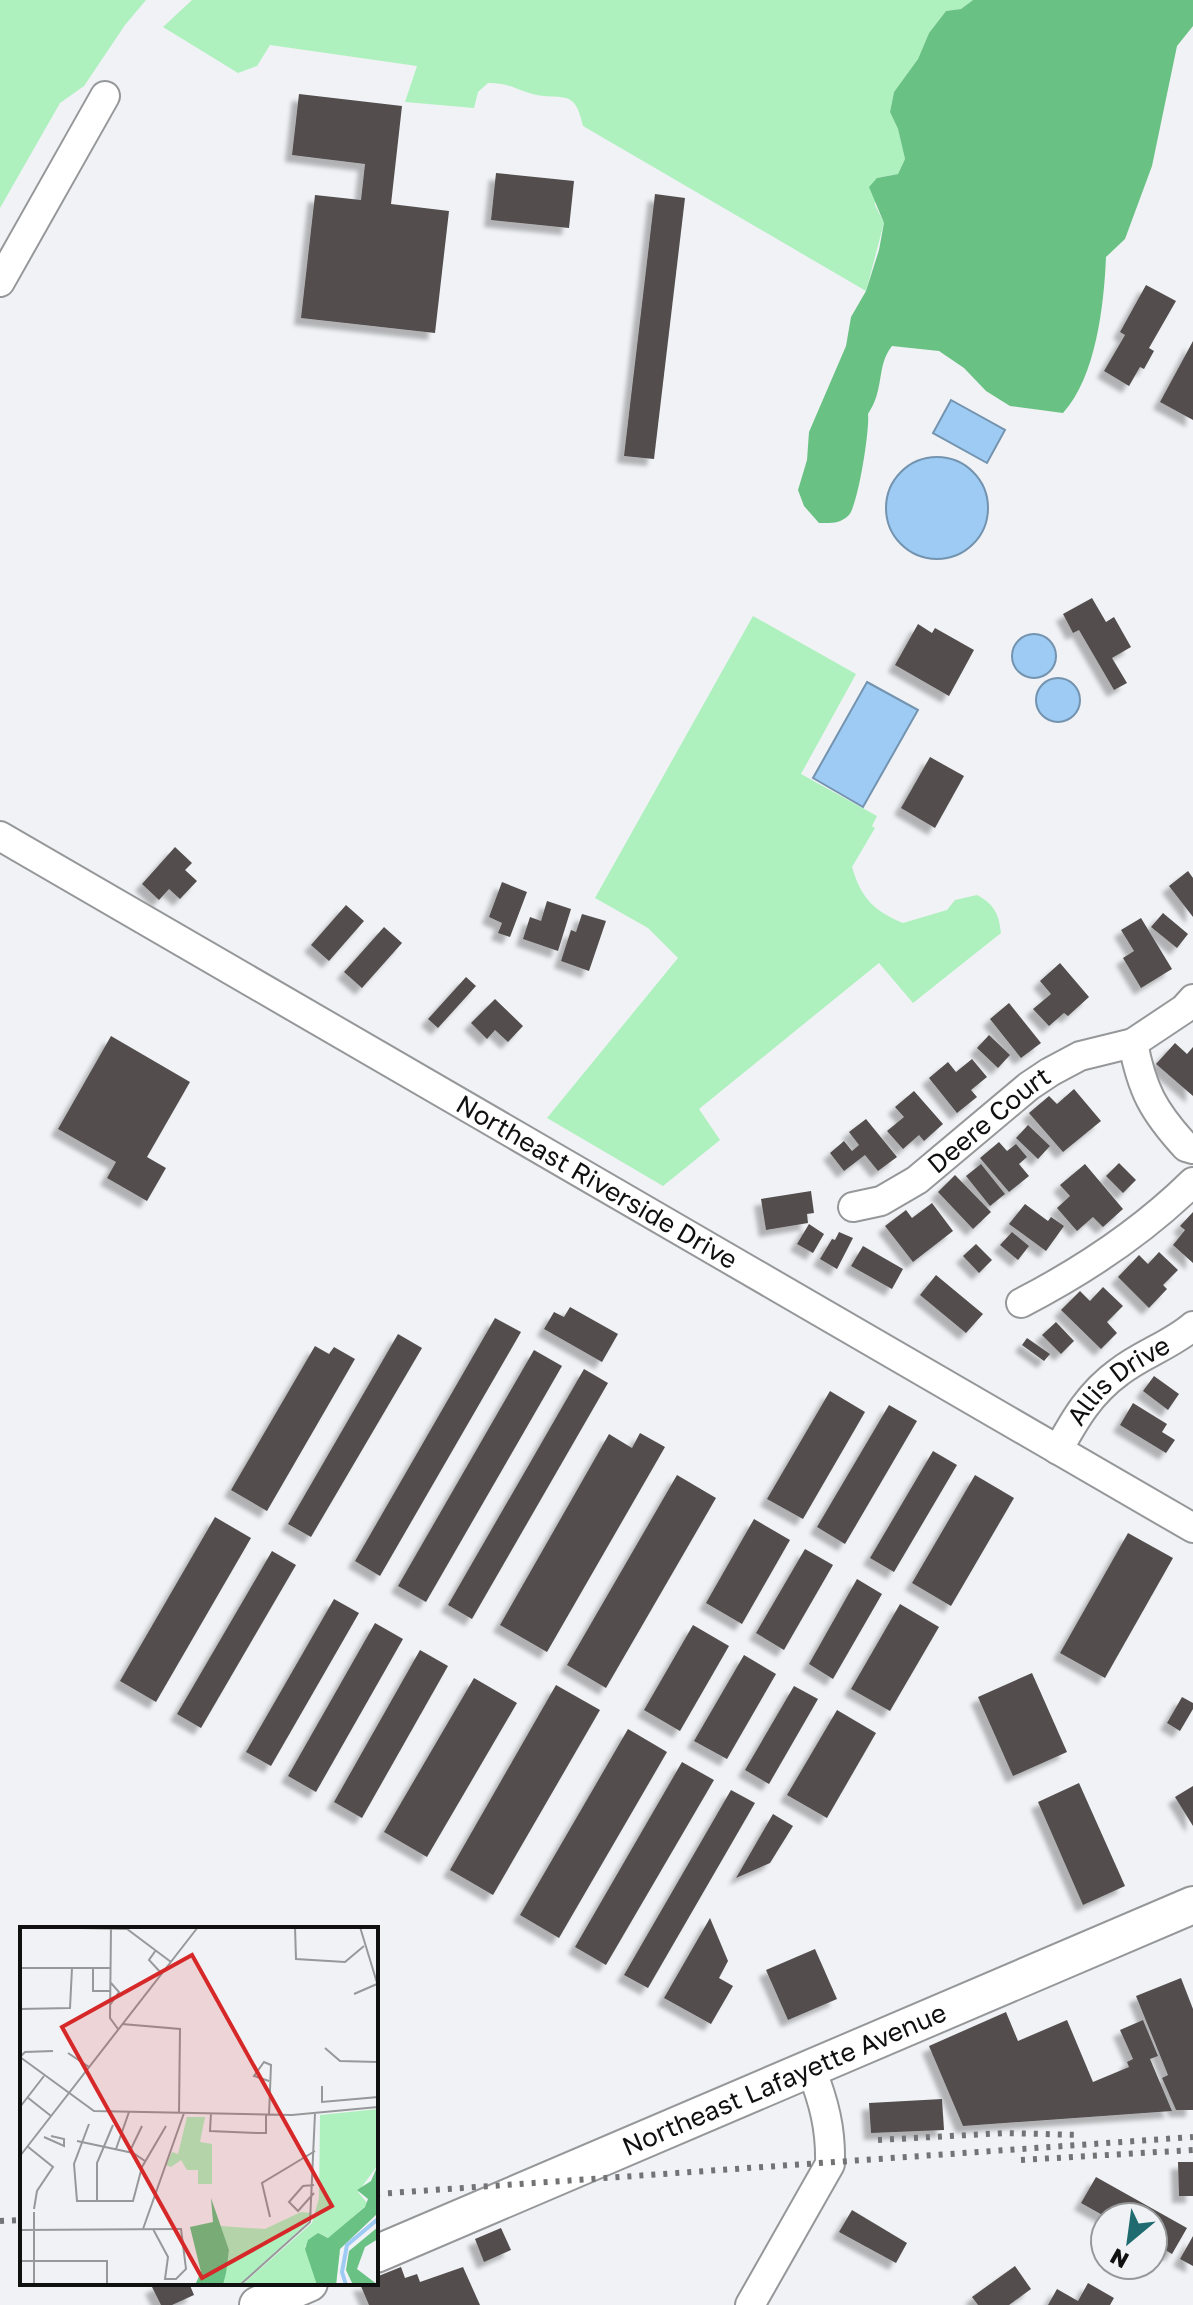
<svg xmlns="http://www.w3.org/2000/svg" width="1193" height="2305" viewBox="0 0 1193 2305" font-family="'Golos Text',sans-serif">
  <defs>
    <filter id="shadow"><feDropShadow dx="-7" dy="7" stdDeviation="2" flood-color="#0004"/></filter>
  </defs>
  <rect width="100%" height="100%" fill="#f1f2f5"/>
  <g fill="#aef1bf">
    <path d="M0,0H146L125,25L84,86L60,103L0,208Z"/>
    <path d="M192,0H973L961,9L946,11L929,33L918,59L894,92L890,112L898,129L905,159L898,174L877,178L875,205L884,223L866,291L583,126C575,89 565,100 537,95C517,91 512,83 488,83L478,92L474,108L405,102L417,66L270,45L257,66L238,73L163,27Z"/>
    <path d="M753,616L856,674L801,774L877,816L872,826L875,828L852,867C861,898 874,911 903,923L947,910L955,900L977,895C994,904 999,914 1001,933L913,1003L879,963L699,1109L720,1140L663,1186L547,1118L678,958L648,928L595,898Z"/>
  </g>
  <path fill="#69c284" d="M973,0H1193V26L1177,46L1152,166L1125,239L1106,257C1104,305 1096,377 1063,413L1010,406L986,391L964,368L939,351L892,346C876,366 885,389 868,414C870,429 858,505 849,515C840,524 832,523 819,523L804,506L798,490L807,460L809,432L846,346L851,317L866,291L879,250L884,223L869,187L877,178L898,174L905,159L898,129L890,112L894,92L918,59L929,33L946,11L961,9Z"/>
  <g fill="#9dcbf3" stroke="#7393af" stroke-width="2">
    <path d="M951,400L1005,430L987,463L933,433Z"/>
    <circle cx="937" cy="508" r="51"/>
    <circle cx="1034" cy="656" r="22"/>
    <circle cx="1058" cy="700" r="22"/>
    <path d="M867,682L918,710L863,807L813,778Z"/>
  </g>
  <g fill="#524e4e" filter="url(#shadow)">
    <path d="M299,94L402,106L391,204L449,211L435,333L301,318L315,195L361,200L365,164L292,155Z"/>
    <path d="M496,173L574,181L569,228L491,220Z"/>
    <path d="M655,194L685,198L654,459L624,456Z"/>
    <path d="M1146,285L1176,301L1149,348L1154,351L1144,369L1140,367L1129,386L1104,371L1125,335L1120,332Z"/>
    <path d="M1193,341V420L1160,402Z"/>
    <path d="M1092,598L1106,622L1114,617L1131,647L1112,658L1127,683L1114,690L1079,630L1073,633L1063,614Z"/>
    <path d="M918,624L932,633L935,628L974,650L949,696L895,665Z"/>
    <path d="M930,757L964,776L935,828L901,808Z"/>
    <path d="M175,847L192,863L185,870L197,881L180,899L169,889L159,900L142,884Z"/>
    <path d="M1188,871L1193,878V917L1169,886Z"/>
    <path d="M502,882L527,892L510,937L498,933L502,923L489,917Z"/>
    <path d="M547,901L571,909L558,951L523,939L530,917L541,921Z"/>
    <path d="M346,905L364,921L329,961L311,945Z"/>
    <path d="M1163,913L1188,934L1177,948L1151,927Z"/>
    <path d="M582,914L606,921L589,971L561,961L571,930L576,932Z"/>
    <path d="M1141,918L1172,969L1141,988L1123,958L1134,951L1121,930Z"/>
    <path d="M384,927L402,943L362,988L344,972Z"/>
    <path d="M1060,963L1089,997L1068,1016L1064,1013L1049,1026L1033,1009L1051,994L1040,981Z"/>
    <path d="M466,977L476,986L438,1028L428,1019Z"/>
    <path d="M495,999L523,1026L508,1042L495,1030L487,1039L471,1023Z"/>
    <path d="M1009,1003L1041,1043L1021,1058L990,1019Z"/>
    <path d="M989,1035L1010,1055L998,1068L977,1048Z"/>
    <path d="M111,1036L190,1082L147,1157L166,1168L147,1201L107,1178L116,1162L58,1129Z"/>
    <path d="M1175,1043L1187,1054L1193,1047V1096L1156,1064Z"/>
    <path d="M972,1059L987,1077L971,1090L977,1097L957,1113L929,1078L948,1062L956,1072Z"/>
    <path d="M1074,1089L1101,1121L1063,1152L1029,1113L1049,1096L1057,1104Z"/>
    <path d="M914,1091L943,1124L924,1141L919,1135L903,1149L887,1131L904,1117L895,1107Z"/>
    <path d="M866,1119L897,1157L878,1171L865,1155L844,1171L830,1153L844,1141L852,1151L859,1145L849,1132Z"/>
    <path d="M1028,1125L1050,1146L1038,1159L1016,1138Z"/>
    <path d="M999,1142L1007,1151L1016,1144L1027,1157L1019,1164L1029,1176L1009,1192L980,1158Z"/>
    <path d="M1119,1163L1136,1180L1123,1193L1106,1176Z"/>
    <path d="M981,1164L1005,1194L990,1206L966,1176Z"/>
    <path d="M1085,1164L1123,1209L1103,1227L1093,1217L1077,1231L1057,1208L1070,1196L1060,1185Z"/>
    <path d="M955,1175L991,1212L973,1229L938,1192Z"/>
    <path d="M811,1191L814,1213L807,1214L808,1223L766,1230L761,1199Z"/>
    <path d="M932,1203L953,1231L913,1262L885,1226L906,1210L912,1218Z"/>
    <path d="M1025,1204L1048,1221L1051,1217L1064,1226L1046,1251L1009,1224Z"/>
    <path d="M1193,1212V1263L1173,1245L1185,1230L1180,1226Z"/>
    <path d="M809,1224L824,1234L813,1253L797,1244Z"/>
    <path d="M839,1232L853,1238L837,1269L820,1259L832,1239L835,1240Z"/>
    <path d="M1012,1232L1029,1246L1018,1260L1000,1245Z"/>
    <path d="M976,1244L992,1260L979,1273L963,1256Z"/>
    <path d="M863,1246L903,1269L892,1289L851,1266Z"/>
    <path d="M1159,1252L1178,1270L1163,1285L1167,1289L1149,1308L1118,1277L1139,1255L1148,1264Z"/>
    <path d="M936,1275L983,1314L966,1333L920,1295Z"/>
    <path d="M1103,1287L1123,1306L1107,1322L1117,1333L1101,1349L1061,1310L1080,1291L1090,1301Z"/>
    <path d="M570,1307L618,1334L602,1362L544,1329L554,1312L564,1317Z"/>
    <path d="M495,1318L521,1332L380,1576L355,1561Z"/>
    <path d="M1056,1322L1074,1341L1061,1354L1042,1335Z"/>
    <path d="M398,1334L422,1348L311,1537L288,1524Z"/>
    <path d="M1027,1338L1050,1354L1044,1361L1022,1345Z"/>
    <path d="M315,1346L329,1354L334,1347L355,1359L267,1511L231,1490Z"/>
    <path d="M534,1350L562,1366L426,1602L398,1586Z"/>
    <path d="M584,1369L608,1383L472,1619L448,1605Z"/>
    <path d="M1154,1376L1179,1394L1168,1410L1143,1391Z"/>
    <path d="M830,1391L865,1412L803,1519L767,1499Z"/>
    <path d="M1133,1403L1167,1424L1162,1432L1175,1440L1166,1453L1120,1425Z"/>
    <path d="M889,1405L917,1421L845,1544L817,1527Z"/>
    <path d="M640,1433L665,1447L547,1652L500,1625L609,1434L632,1448Z"/>
    <path d="M933,1451L957,1465L894,1572L870,1558Z"/>
    <path d="M677,1475L716,1498L606,1688L567,1665Z"/>
    <path d="M975,1475L1014,1498L951,1606L912,1583Z"/>
    <path d="M215,1517L251,1538L156,1702L120,1681Z"/>
    <path d="M754,1519L790,1540L742,1624L706,1603Z"/>
    <path d="M1128,1533L1173,1558L1105,1678L1060,1653Z"/>
    <path d="M805,1549L833,1565L784,1650L756,1633Z"/>
    <path d="M272,1551L296,1565L201,1728L177,1714Z"/>
    <path d="M857,1579L882,1594L833,1679L809,1664Z"/>
    <path d="M334,1599L359,1613L271,1766L246,1752Z"/>
    <path d="M900,1604L939,1627L890,1711L851,1689Z"/>
    <path d="M375,1623L403,1639L316,1792L288,1776Z"/>
    <path d="M693,1625L729,1646L680,1731L644,1710Z"/>
    <path d="M420,1650L448,1666L362,1818L334,1802Z"/>
    <path d="M744,1655L776,1674L727,1759L694,1741Z"/>
    <path d="M1032,1673L1067,1752L1013,1776L978,1697Z"/>
    <path d="M474,1678L517,1703L427,1857L384,1832Z"/>
    <path d="M556,1685L600,1710L493,1895L450,1870Z"/>
    <path d="M794,1686L818,1699L769,1784L745,1770Z"/>
    <path d="M1182,1697L1193,1703V1709L1180,1731L1167,1723Z"/>
    <path d="M837,1710L876,1733L827,1818L787,1795Z"/>
    <path d="M628,1729L667,1752L559,1938L520,1915Z"/>
    <path d="M682,1762L714,1780L606,1965L575,1947Z"/>
    <path d="M1079,1783L1125,1886L1083,1905L1038,1802Z"/>
    <path d="M1193,1786V1826L1175,1797Z"/>
    <path d="M731,1790L755,1803L648,1988L624,1975Z"/>
    <path d="M773,1814L793,1826L770,1863L736,1878Z"/>
    <path d="M710,1918L728,1961L719,1978L733,1986L711,2024L664,1998Z"/>
    <path d="M815,1949L837,1999L788,2020L766,1970Z"/>
    <path d="M1181,1978L1193,2009V2110H1176L1162,2078L1168,2075L1136,1996Z"/>
    <path d="M1006,2012L1018,2041L1067,2020L1093,2082L1129,2067L1127,2062L1133,2059L1120,2030L1143,2020L1158,2056L1150,2059L1172,2111L963,2126L929,2046Z"/>
    <path d="M942,2099L944,2130L871,2133L869,2103Z"/>
    <path d="M1178,2162H1193V2196H1179Z"/>
    <path d="M1096,2177L1187,2228L1172,2254L1153,2243V2217H1106L1081,2203Z"/>
    <path d="M852,2210L907,2243L896,2263L839,2232Z"/>
    <path d="M501,2228L511,2250L484,2262L475,2239Z"/>
    <path d="M1193,2236V2266L1180,2259Z"/>
    <path d="M1015,2266L1031,2289L1009,2305H978L972,2297Z"/>
    <path d="M401,2267L405,2278L417,2274L420,2282L463,2267L480,2305H369L360,2284L376,2283V2277Z"/>
    <path d="M160,2283H189L194,2295L172,2305H161L152,2287Z"/>
    <path d="M1088,2283L1114,2298L1110,2305H1048L1057,2289L1078,2301Z"/>
  </g>
  <g fill="none" stroke-linecap="round" stroke-linejoin="round">
    <g stroke="#959799" stroke-width="32">
      <g id="minor">
        <path d="M0,282L105,96"/>
        <path id="s1" d="M0,836L1193,1528"/>
        <path d="M1133,1043C1142,1090 1153,1111 1186,1147L1193,1149"/>
        <path id="s2" d="M853,1207L881,1201L917,1180L1029,1086L1050,1072L1080,1056L1133,1043L1184,1009L1193,999"/>
        <path d="M1021,1303C1083,1271 1143,1231 1193,1182"/>
        <path id="s3" d="M1058,1450C1075,1419 1090,1393 1119,1372C1142,1354 1171,1345 1193,1326"/>
        <path d="M750,2305L830,2164C831,2129 824,2102 811,2069"/>
      </g>
    </g>
    <g stroke="#959799" stroke-width="40">
      <g id="major">
        <path id="s4" d="M376,2254L1193,1905"/>
        <path d="M258,2305L309,2283"/>
      </g>
    </g>
    <use href="#minor" stroke="#fff" stroke-width="28"/>
    <use href="#major" stroke="#fff" stroke-width="36"/>
    <g stroke="#737375" stroke-width="6" stroke-dasharray="4 8" stroke-linecap="butt">
      <path d="M878,2140L1005,2133L1081,2135"/>
      <path d="M1021,2160L1193,2150"/>
      <path d="M376,2194L1193,2137"/>
      <path d="M0,2221L22,2220"/>
    </g>
  </g>
  <g text-anchor="middle" stroke-width="8" stroke-linejoin="round" paint-order="stroke">
    <g font-size="26" fill="#101011" stroke="#f1f2f5">
      <text dy="9" stroke="none"><textPath href="#s2" startOffset="164">Deere Court</textPath></text>
      <text dy="9" stroke="none"><textPath href="#s1" startOffset="690">Northeast Riverside Drive</textPath></text>
      <text dy="9" stroke="none"><textPath href="#s3" startOffset="94">Allis Drive</textPath></text>
      <text dy="9" stroke="none"><textPath href="#s4" startOffset="444">Northeast Lafayette Avenue</textPath></text>
    </g>
  </g>
  <g transform="translate(20 1927)">
    <rect width="358" height="358" fill="#f1f2f5"/>
    <path d="M358,182V238L338,265L348,277L309,311L299,307L285,319L287,326L320,322L316,358H222L292,296L299,271L300,188ZM167,190H185L180,215L192,217V257H178V243H167L161,233L151,240L146,238L152,225L158,227ZM281,285L292,286L288,295L219,358H203L209,323L200,299L245,302Z" fill="#aef1bf"/>
    <path d="M358,238V286L320,322L316,358H297L285,322L288,313L298,306L308,311L345,280L348,272L337,263L351,254ZM191,271L209,323L206,346L203,358H175L181,345L170,300L193,295ZM358,300V312L345,320L337,342L358,358H333L326,343L329,324Z" fill="#69c284"/>
    <path fill="none" stroke="#9dcbf3" stroke-width="4" d="M326,358L322,345L327,318L358,292"/>
    <path fill="none" stroke="#97989a" stroke-width="2" d="M13,0L107,2L151,35M91,0L90,91L98,102M275,0L276,32L325,35L344,19M340,0L358,59M136,23L129,33L142,47M0,41H91M73,41V64H91M334,67L357,57M90,78L99,65L91,56M0,82L50,81L52,41M102,97L160,102L159,186M305,121L320,134L358,135M48,126L69,140M0,130L74,184L272,188L358,180M0,130L5,125L33,124M302,159V175L358,170V164M7,170L31,189M0,180L24,149M191,186L190,204L237,206H246V188M249,188L251,138L244,135L234,149L249,154M69,197L54,237L57,274H113L122,240L146,199M24,210L44,219V212L31,209M57,214L113,226L125,234M7,219L33,240L17,264L14,282M96,222L109,185M109,226L122,199M0,229L178,0M294,266L278,284L269,275L283,259L294,258M77,274V236L93,198M14,285V358M250,290L242,256L295,224M123,302L164,186M0,303L158,302H161L166,342L156,352H145L148,330L133,302M0,334H87V358M220,358L290,295L295,186"/>
    <path fill="#d62828" fill-opacity="0.15" stroke="#d62828" stroke-width="4" d="M172,28L312,279L182,351L42,100Z"/>
    <rect width="358" height="358" fill="none" stroke="#101011" stroke-width="4"/>
  </g>
  <g transform="translate(1129 2241) rotate(209)"><circle r="38" fill="#f1f2f5" stroke="#97989a" stroke-width="2"/>
  <path d="M0-6L14 30L0 20L-14 30Z" fill="#1f6b6f"/>
  <text y="-12" font-size="22" font-weight="bold" text-anchor="middle" fill="#101011">N</text>
  </g>
</svg>
